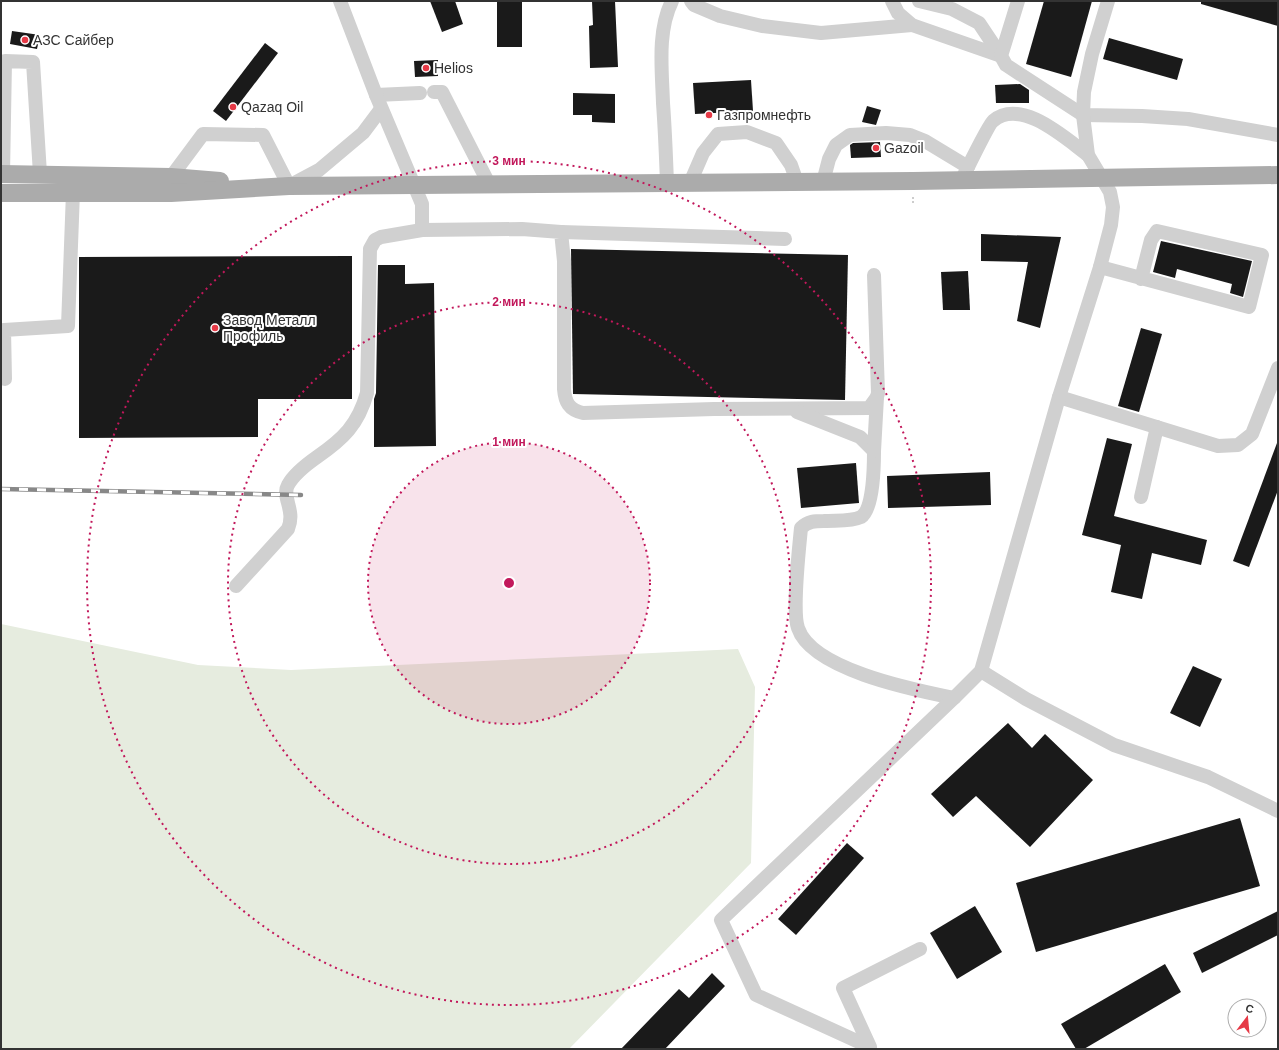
<svg xmlns="http://www.w3.org/2000/svg" width="1279" height="1050" viewBox="0 0 1279 1050" font-family="Helvetica,sans-serif">
  <rect width="100%" height="100%" fill="#fff"/>
  <path fill="#e6ecdf" d="M1,624L198,665L291,670L738,649L755,687L751,863L569,1049H1Z"/>
  <g fill="#1a1a1a">
    <path d="M430,1H455L463,24L442,32Z"/>
    <rect x="497" y="1" width="25" height="46"/>
    <path d="M592,1H615L618,67L590,68L589,26L593,25Z"/>
    <path d="M1044,1H1092L1071,77L1026,64Z"/>
    <path d="M1201,1H1278V26L1201,4Z"/>
    <path d="M12,31L40,35L37,49L10,44Z"/>
    <path d="M1109,38L1183,59L1177,80L1103,59Z"/>
    <path d="M265,43L278,53L226,121L213,111Z"/>
    <path d="M438,60V76L415,77L414,61Z"/>
    <path d="M751,80L753,111L695,114L693,83Z"/>
    <path d="M1020,84L1029,90V103H996L995,85Z"/>
    <path d="M573,93L615,94V123L592,122V115H573Z"/>
    <path d="M867,106L881,110L876,125L862,122Z"/>
    <path d="M880,142L881,157L851,158L850,145L853,143Z"/>
    <path d="M981,234L1061,237L1040,328L1017,321L1028,262L981,261Z"/>
    <path d="M1161,241L1252,261L1243,297L1230,293L1232,284L1177,269L1175,278L1153,272Z"/>
    <path d="M571,249L848,255L845,400L573,394Z"/>
    <path d="M352,256V399H258V437L79,438V257Z"/>
    <path d="M378,265H405V284L434,283L436,446L374,447V399L376,393Z"/>
    <path d="M968,271L970,310H943L941,272Z"/>
    <path d="M1141,328L1162,334L1139,412L1118,406Z"/>
    <path d="M1107,438L1132,444L1114,516L1207,540L1201,565L1152,553L1142,599L1111,592L1121,545L1082,535Z"/>
    <path d="M1277,443L1278,490L1249,567L1233,561Z"/>
    <path d="M856,463L859,503L801,508L797,468Z"/>
    <path d="M990,472L991,505L888,508L887,476Z"/>
    <path d="M1193,666L1222,679L1200,727L1170,713Z"/>
    <path d="M1008,723L1032,748L1045,734L1093,780L1030,847L976,796L953,817L931,794Z"/>
    <path d="M1240,818L1260,886L1036,952L1016,883Z"/>
    <path d="M847,843L864,858L796,935L778,919Z"/>
    <path d="M975,906L1002,952L957,979L930,933Z"/>
    <path d="M1278,911V935L1202,973L1193,953Z"/>
    <path d="M1165,964L1181,992L1084,1049H1076L1061,1024Z"/>
    <path d="M712,973L725,986L665,1049H621L679,989L689,998Z"/>
  </g>
  <g fill="none" stroke-linecap="round" stroke-linejoin="round">
    <path stroke="#cdcdcd" stroke-width="2" stroke-dasharray="2 2" stroke-linecap="butt" d="M913,203V196"/>
    <g stroke="#d0d0d0" stroke-width="14">
      <path d="M691,1L694,5L720,16L762,26L821,33L912,25"/>
      <path d="M892,1L898,13L912,25L1001,56L979,23L952,9L919,1"/>
      <path d="M1018,1L1001,56L1006,65L1083,115L1142,116L1188,119L1278,135"/>
      <path d="M434,92H442L489,184"/>
      <path d="M376,95L420,93"/>
      <path d="M3,174L5,61L33,62L40,174"/>
      <path d="M964,175C968,167 989,124 993,121C1021,97 1066,139 1088,155"/>
      <path d="M171,177L203,134L263,135L289,186L319,170L363,133L381,109"/>
      <path d="M823,182L829,159L836,145L850,135L886,133L910,135L925,141L968,167"/>
      <path d="M667,183C666,156 665,130 663,103C662,70 657,31 672,1"/>
      <path d="M690,183L703,153L718,134L747,132L776,143L791,165L797,182"/>
      <path d="M422,230L522,229L561,232L564,261V389C565,402 569,410 583,413L714,409L869,408L877,397L878,393L874,275"/>
      <path d="M561,232L785,239"/>
      <path d="M1100,267L1249,307L1262,255L1157,231L1151,240L1141,279"/>
      <path d="M5,379L4,330L68,326L73,192"/>
      <path d="M1059,397L1218,446L1238,445L1252,434L1278,368"/>
      <path d="M797,412L860,437L874,451C874,464 874,509 861,517C851,522 835,520 824,521C815,521 808,521 801,528C799,549 792,611 798,628C812,670 915,690 954,698"/>
      <path d="M874,451L877,397"/>
      <path d="M1141,497L1157,427"/>
      <path d="M236,586L288,529C296,510 281,497 288,485C294,474 307,464 317,457C343,439 358,425 367,393L370,249L375,240L381,237L422,230V204L376,95L340,1"/>
      <path d="M981,671L1026,699L1114,745L1208,777L1278,811"/>
      <path d="M920,949L843,988L870,1047L756,995L721,920L954,698L981,671L1059,397L1100,267L1111,225L1113,207L1110,192L1088,155L1083,115L1084,92L1092,54L1108,1"/>
    </g>
    <g stroke="#ababab" stroke-width="18">
      <path d="M1,174L171,177L220,181"/>
      <path d="M1,193H171L289,186L913,181L1278,175"/>
    </g>
    <g stroke="#888" stroke-width="4.5">
      <path id="rail" d="M1,489L301,495"/>
    </g>
    <use href="#rail" stroke="#fff" stroke-width="3" stroke-dasharray="9" stroke-linecap="butt"/>
  </g>
  <circle cx="509" cy="583" r="141" fill="#c2185b" fill-opacity=".12"/>
  <g fill="none" stroke="#c2185b" stroke-width="2" stroke-dasharray="2 4">
    <circle cx="509" cy="583" r="141"/>
    <circle cx="509" cy="583" r="281"/>
    <circle cx="509" cy="583" r="422"/>
  </g>
  <g fill="#e63946" stroke="#fff" stroke-width="1.5">
    <circle cx="25" cy="40" r="4"/>
    <circle cx="426" cy="68" r="4"/>
    <circle cx="233" cy="107" r="4"/>
    <circle cx="709" cy="115" r="4"/>
    <circle cx="876" cy="148" r="4"/>
    <circle cx="215" cy="328" r="4"/>
  </g>
  <g text-anchor="middle" stroke-width="4" stroke-linejoin="round" paint-order="stroke">
    <g font-size="14" fill="#333" stroke="#fff" text-anchor="start">
      <text x="33" y="45">АЗС Сайбер</text>
      <text x="434" y="73">Helios</text>
      <text x="241" y="112">Qazaq Oil</text>
      <text x="717" y="120">Газпромнефть</text>
      <text x="884" y="153">Gazoil</text>
      <text x="223" y="325">Завод Металл<tspan x="223" dy="16">Профиль</tspan></text>
    </g>
  </g>
  <circle cx="509" cy="583" r="6" fill="#c2185b" stroke="#fff" stroke-width="2"/>
  <g font-size="12" text-anchor="middle" font-weight="bold" fill="#c2185b" stroke="#fff" stroke-width="4" stroke-linejoin="round" paint-order="stroke">
    <text x="509" y="165">3 мин</text>
    <text x="509" y="306">2 мин</text>
    <text x="509" y="446">1 мин</text>
  </g>
  <rect width="1279" height="1050" fill="none" stroke="#333333" stroke-width="4"/>
  <g transform="translate(1247 1018) rotate(16)"><circle r="19" fill="#ffffff" stroke="#adadad"/>
  <path d="M0-3L7 15L0 10L-7 15Z" fill="#e63946"/>
  <text y="-6" font-size="11" font-weight="bold" text-anchor="middle" fill="#333333">С</text>
  </g>
</svg>
